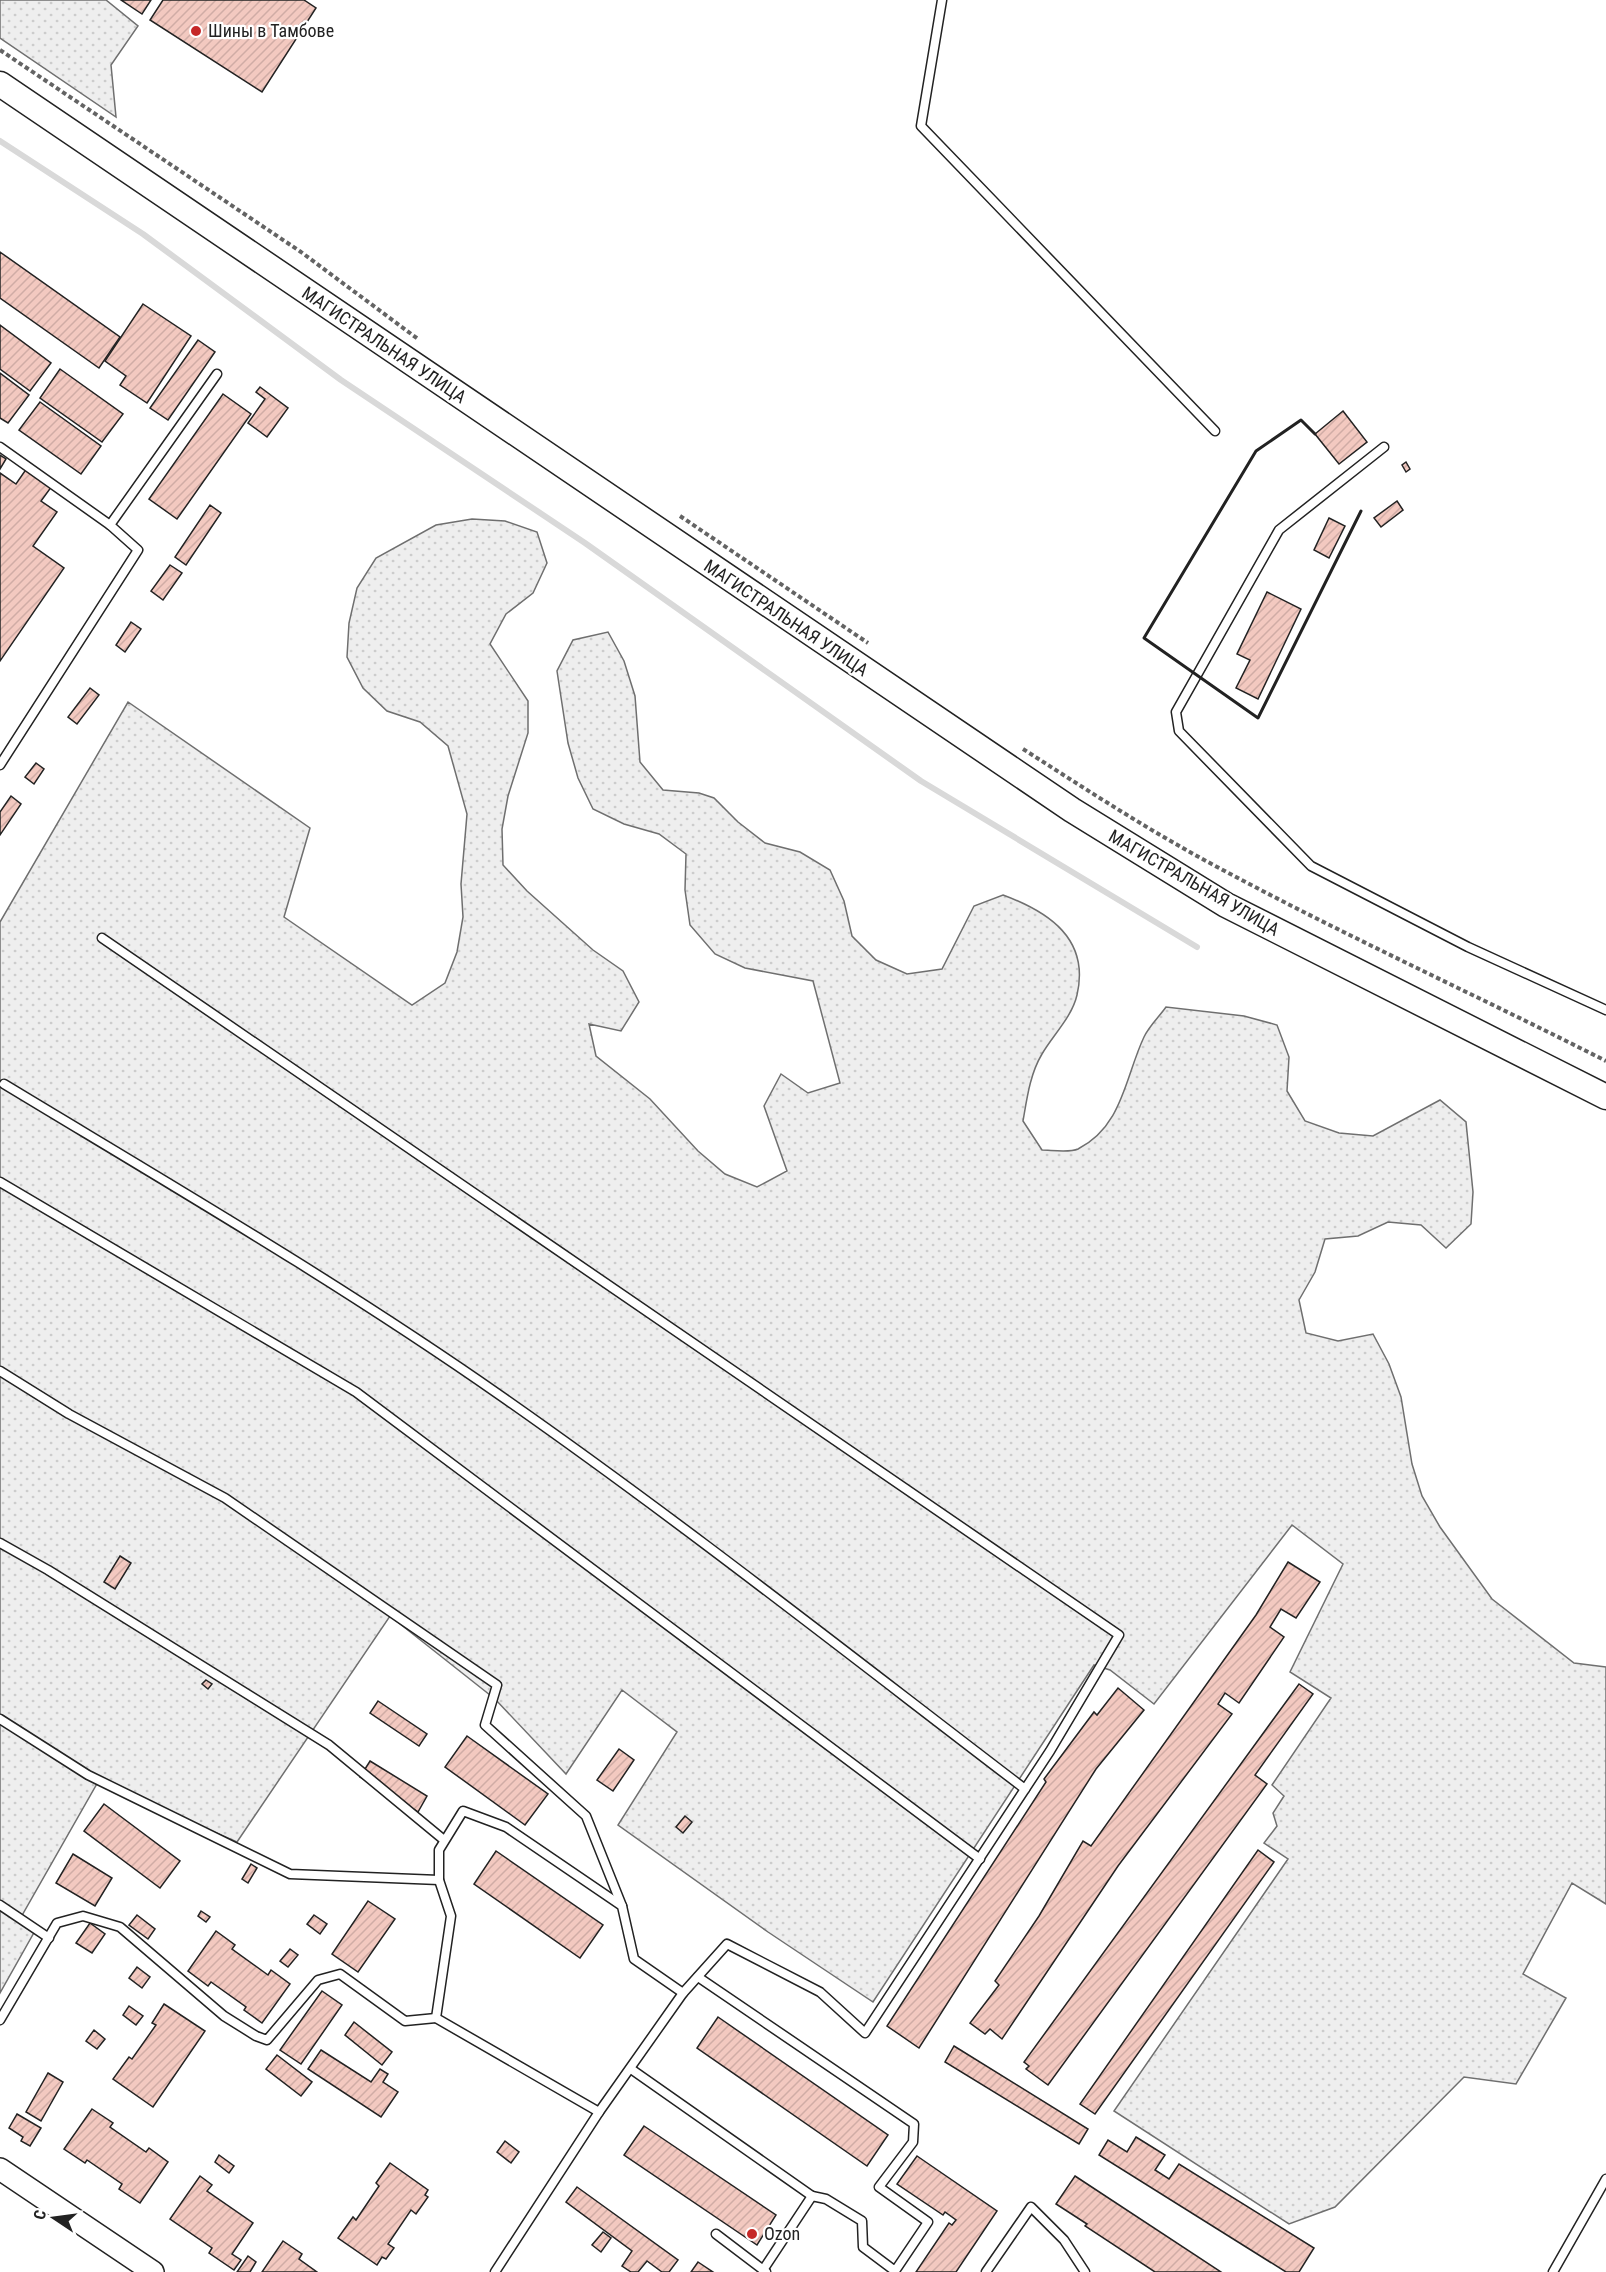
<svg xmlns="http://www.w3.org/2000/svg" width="1606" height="2272" viewBox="0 0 1606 2272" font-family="'Roboto Condensed',sans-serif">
  <defs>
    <pattern id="grass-dots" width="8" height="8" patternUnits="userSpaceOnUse" patternTransform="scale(1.5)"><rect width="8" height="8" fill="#eee"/><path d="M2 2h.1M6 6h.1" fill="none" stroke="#ccc" stroke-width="1.8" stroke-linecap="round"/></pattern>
    <pattern id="building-hatch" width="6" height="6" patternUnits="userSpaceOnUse" patternTransform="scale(1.5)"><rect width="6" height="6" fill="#f3c9c0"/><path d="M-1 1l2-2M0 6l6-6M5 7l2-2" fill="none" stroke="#d0aca5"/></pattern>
  </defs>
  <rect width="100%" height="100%" fill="#fff"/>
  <g fill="url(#grass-dots)" stroke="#6f6f6f" stroke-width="1.5">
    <path d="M0,0H106L138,26L111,65L116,117L0,38Z"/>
    <path d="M472,519L505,521L537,532L547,563L533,593L506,614L490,644L528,701V733L508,796L502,829L503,865L527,891L593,950L623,971L639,1002L621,1031L589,1024L596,1056L650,1099L698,1151L725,1174L757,1187L787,1171L764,1106L781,1074L808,1093L840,1083L813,981L745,968L715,954L690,925L685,890L686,854L659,834L624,824L593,809L578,778L568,743L557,671L573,640L608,632L624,661L635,696L640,762L663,790L699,793L714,798L738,822L765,843L800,852L830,870L844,901L852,936L876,960L907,974L942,969L974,906L1003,895C1049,912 1090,939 1077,995C1072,1017 1053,1035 1042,1054C1030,1074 1027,1098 1023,1121L1042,1150C1051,1150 1069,1153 1078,1149C1123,1126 1125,1077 1144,1037C1149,1026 1159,1017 1166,1007L1244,1016L1277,1025L1289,1057L1287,1091L1305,1121L1339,1133L1373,1136L1440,1100L1466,1122L1473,1192L1471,1224L1446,1248L1421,1225L1388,1222L1358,1236L1325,1239L1315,1272L1299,1300L1306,1333L1338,1341L1373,1334L1389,1364L1401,1397L1412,1464L1422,1496L1440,1527L1492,1599L1574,1663L1606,1667V1904L1572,1883L1523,1974L1566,1998L1516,2084L1464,2077L1335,2207L1289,2224L1114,2111L1288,1859L1264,1843L1277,1826L1273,1813L1284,1796L1272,1785L1331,1698L1290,1672L1343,1564L1292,1525L1154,1704L1110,1670L1094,1665L873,2002L768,1932L618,1825L677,1732L622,1690L566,1774L495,1699L390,1616L237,1842L98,1782L20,1919L36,1929L0,1993V922L128,702L310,828L284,917L412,1005L445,983L457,952L463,917L461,884L467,814L448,746L420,722L387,711L363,688L347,657L349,623L357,588L376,558L436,525Z"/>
  </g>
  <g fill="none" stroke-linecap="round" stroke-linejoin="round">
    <path stroke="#d9d9d9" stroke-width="6" d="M0,141L143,234L341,380L585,543L921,781L1197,947"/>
  </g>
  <g fill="url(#building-hatch)" stroke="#222" stroke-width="1.5">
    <path d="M121,0H151L142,14Z"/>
    <path d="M163,0H304L316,8L262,92L150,20Z"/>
    <path d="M0,252L120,337L99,368L0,298Z"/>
    <path d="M143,304L191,336L147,403L120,385L126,376L105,361Z"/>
    <path d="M0,325L51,363L30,391L0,369Z"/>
    <path d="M198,340L215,352L168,420L150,408Z"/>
    <path d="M60,369L123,414L102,442L40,398Z"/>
    <path d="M0,373L29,395L8,423L0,418Z"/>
    <path d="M260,387L288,408L267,437L248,423L265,399L256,392Z"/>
    <path d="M223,394L251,414L177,519L149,499Z"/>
    <path d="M40,402L101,446L81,474L19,430Z"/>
    <path d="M1343,411L1367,442L1339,464L1315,434Z"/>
    <path d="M0,455L6,459L0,469Z"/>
    <path d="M1406,462L1410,469L1406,472L1402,465Z"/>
    <path d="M27,468L52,486L41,501L57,512L33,546L64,568L0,661V473L16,484Z"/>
    <path d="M1397,501L1403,510L1381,527L1374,518Z"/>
    <path d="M210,505L221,513L186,565L175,557Z"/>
    <path d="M1329,518L1345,526L1329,558L1314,550Z"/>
    <path d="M170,565L182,573L163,600L151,591Z"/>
    <path d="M1267,592L1301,609L1258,699L1236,688L1250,660L1237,654Z"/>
    <path d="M131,622L141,629L125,652L116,645Z"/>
    <path d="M90,688L99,695L77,724L68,717Z"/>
    <path d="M36,763L44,769L34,784L25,777Z"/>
    <path d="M11,796L21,804L0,835V812Z"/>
    <path d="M120,1556L131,1563L115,1589L104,1582Z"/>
    <path d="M1288,1562L1320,1582L1296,1618L1281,1609L1270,1627L1284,1637L1239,1703L1225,1693L1218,1704L1232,1714L1118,1866L1002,2039L990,2029L985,2034L970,2023L999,1985L995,1981L1039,1916L1083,1841L1091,1846L1256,1615Z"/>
    <path d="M206,1680L212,1684L208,1689L202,1684Z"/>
    <path d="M1299,1684L1313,1694L1255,1775L1267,1784L1048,2085L1026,2069L1029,2066L1024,2062Z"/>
    <path d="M1118,1688L1144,1710L1096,1769L919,2048L887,2026L1046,1782L1044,1779L1094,1712L1097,1715Z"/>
    <path d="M378,1701L427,1734L419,1746L370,1713Z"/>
    <path d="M467,1736L548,1794L525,1825L445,1767Z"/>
    <path d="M619,1749L634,1760L613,1791L597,1780Z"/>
    <path d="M370,1761L427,1796L418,1812L360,1777Z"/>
    <path d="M104,1804L180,1861L160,1888L84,1831Z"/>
    <path d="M685,1816L692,1822L683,1833L676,1827Z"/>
    <path d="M1258,1850L1274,1862L1095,2114L1080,2104Z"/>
    <path d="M496,1851L603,1925L580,1958L474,1884Z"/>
    <path d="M73,1854L112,1878L95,1906L56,1883Z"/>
    <path d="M251,1864L257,1868L248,1883L242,1879Z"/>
    <path d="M368,1901L395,1919L358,1972L332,1954Z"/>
    <path d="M201,1911L210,1917L206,1922L198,1916Z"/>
    <path d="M137,1915L155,1929L148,1939L129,1925Z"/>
    <path d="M314,1915L327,1924L320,1934L307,1924Z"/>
    <path d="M90,1923L105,1934L92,1953L76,1943Z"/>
    <path d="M216,1931L235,1945L232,1949L268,1975L271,1970L290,1984L262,2023L244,2010L246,2007L211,1982L208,1986L188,1971Z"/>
    <path d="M290,1949L298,1955L288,1967L280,1961Z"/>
    <path d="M137,1967L150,1977L142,1988L129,1978Z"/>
    <path d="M322,1991L342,2005L301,2064L280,2050Z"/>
    <path d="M164,2004L205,2031L153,2107L113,2079L129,2057L132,2059L156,2025L152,2023Z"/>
    <path d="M129,2006L143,2016L136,2025L123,2015Z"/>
    <path d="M718,2017L888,2135L867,2166L697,2048Z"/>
    <path d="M354,2022L392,2052L382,2065L345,2035Z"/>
    <path d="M94,2030L105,2039L97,2049L86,2041Z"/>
    <path d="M954,2046L1088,2129L1079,2144L945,2062Z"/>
    <path d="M321,2050L371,2082L380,2069L388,2074L383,2082L398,2092L381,2117L308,2069Z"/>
    <path d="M277,2055L312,2082L301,2096L266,2069Z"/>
    <path d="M48,2073L63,2082L41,2121L26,2112Z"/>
    <path d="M92,2109L113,2123L110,2127L146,2152L149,2148L168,2162L140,2203L119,2189L122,2184L87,2160L85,2163L64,2149Z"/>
    <path d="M17,2114L41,2128L30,2146L21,2141L23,2137L9,2128Z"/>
    <path d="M644,2126L776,2215L757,2245L624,2155Z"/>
    <path d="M1136,2137L1165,2155L1155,2170L1169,2179L1179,2164L1314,2248L1299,2272H1286L1099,2155L1108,2140L1127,2152Z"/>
    <path d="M505,2141L519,2152L511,2163L497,2152Z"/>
    <path d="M219,2155L234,2166L229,2173L215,2162Z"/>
    <path d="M917,2156L997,2211L956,2272H916L949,2223L952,2225L956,2220L945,2212L943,2215L897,2184Z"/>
    <path d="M390,2163L428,2190L425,2195L428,2197L416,2214L411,2210L388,2244L394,2248L386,2259L382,2257L377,2265L338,2238L353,2217L356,2220L379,2186L376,2183Z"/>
    <path d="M200,2176L212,2185L207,2191L253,2223L232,2254L241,2260L234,2270L209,2253L212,2248L170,2219Z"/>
    <path d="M1075,2176L1221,2272H1155L1085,2226L1087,2224L1056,2204Z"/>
    <path d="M577,2187L678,2260L669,2272H662L647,2261L638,2272H631L622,2266L632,2251L566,2202Z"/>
    <path d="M603,2232L611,2238L601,2252L592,2245Z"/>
    <path d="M283,2241L302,2254L299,2259L317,2272H262Z"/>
    <path d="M248,2256L256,2262L250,2272H237Z"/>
    <path d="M698,2262L713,2272H691Z"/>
  </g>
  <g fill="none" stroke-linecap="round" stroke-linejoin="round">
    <g stroke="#222" stroke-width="11">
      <g id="service">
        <path d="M942,0L921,126L1215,431"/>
        <path d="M0,447L110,525L138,550L0,765"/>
        <path d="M1384,447L1279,530L1176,712L1179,731L1311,866L1468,947L1606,1010"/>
        <path d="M110,525L217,374"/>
        <path d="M102,938L1119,1635L1050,1751L865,2033L820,1992L727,1944L683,1993L599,2112L495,2272"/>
        <path d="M4,1084C171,1185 341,1284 501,1396C680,1521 852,1657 1025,1789"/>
        <path d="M0,1182L356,1392L980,1859"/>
        <path d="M0,1371L69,1414L225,1498L497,1685L485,1725L586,1816L622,1906"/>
        <path d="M0,1543L48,1570L329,1745L444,1840"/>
        <path d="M0,1719L88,1775L290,1874L439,1880"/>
        <path d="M0,1905L49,1938"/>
        <path d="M698,1977L914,2124L913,2142L879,2187L928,2222L895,2271L863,2247L862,2221L826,2199L812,2196L763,2270"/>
        <path d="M0,2020L57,1923L83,1916L120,1927L224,2016L256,2036L267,2040L318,1980L340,1974L405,2021L436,2018"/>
        <path d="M631,2069L812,2196"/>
        <path d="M599,2112L436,2018L451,1916L439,1880V1850L463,1811L506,1827L622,1906L634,1959L683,1993"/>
        <path d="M716,2234L766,2272"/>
        <path d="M986,2272L1031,2207L1064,2240L1085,2272"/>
        <path d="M1553,2272L1606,2179"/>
      </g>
    </g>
    <g stroke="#222" stroke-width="24">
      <path id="tertiary" d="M0,2169L153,2272"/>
    </g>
    <g stroke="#222" stroke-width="27">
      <path id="secondary" d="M0,84L1072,810L1226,905L1606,1097"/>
    </g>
    <g stroke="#646464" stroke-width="4" stroke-dasharray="4.5 3" stroke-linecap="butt">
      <path d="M0,50L301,252L418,339"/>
      <path d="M680,516L868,643"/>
      <path d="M1023,749C1084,788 1145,828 1208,862C1339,933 1474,994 1606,1061"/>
    </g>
    <use href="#service" stroke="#fff" stroke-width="8"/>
    <use href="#tertiary" stroke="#fff" stroke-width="21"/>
    <use href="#secondary" stroke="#fff" stroke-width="24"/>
    <path stroke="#222" stroke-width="3" d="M1315,434L1301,420L1256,451L1144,638L1258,718L1361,511"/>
  </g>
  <g fill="#c62828" stroke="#fff" stroke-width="2">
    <circle cx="196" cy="31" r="6"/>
    <circle cx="752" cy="2234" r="6"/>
  </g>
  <g text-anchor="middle" stroke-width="4.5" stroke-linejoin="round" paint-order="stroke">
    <g font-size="18" fill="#222" stroke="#fff" text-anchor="start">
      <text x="208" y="37">Шины в Тамбове</text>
      <text x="764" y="2240">Ozon</text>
    </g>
    <g font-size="18" fill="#222" stroke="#fff">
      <text transform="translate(384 345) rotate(34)" y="6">МАГИСТРАЛЬНАЯ УЛИЦА</text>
      <text transform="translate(786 618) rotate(34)" y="6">МАГИСТРАЛЬНАЯ УЛИЦА</text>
      <text transform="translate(1194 883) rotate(30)" y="6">МАГИСТРАЛЬНАЯ УЛИЦА</text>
    </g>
  </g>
  <g transform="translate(54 2218) rotate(283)" stroke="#ffffff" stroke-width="4.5" paint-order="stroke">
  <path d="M0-4.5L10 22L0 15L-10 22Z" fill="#222222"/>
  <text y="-9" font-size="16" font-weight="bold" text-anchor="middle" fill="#222222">С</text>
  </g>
</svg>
